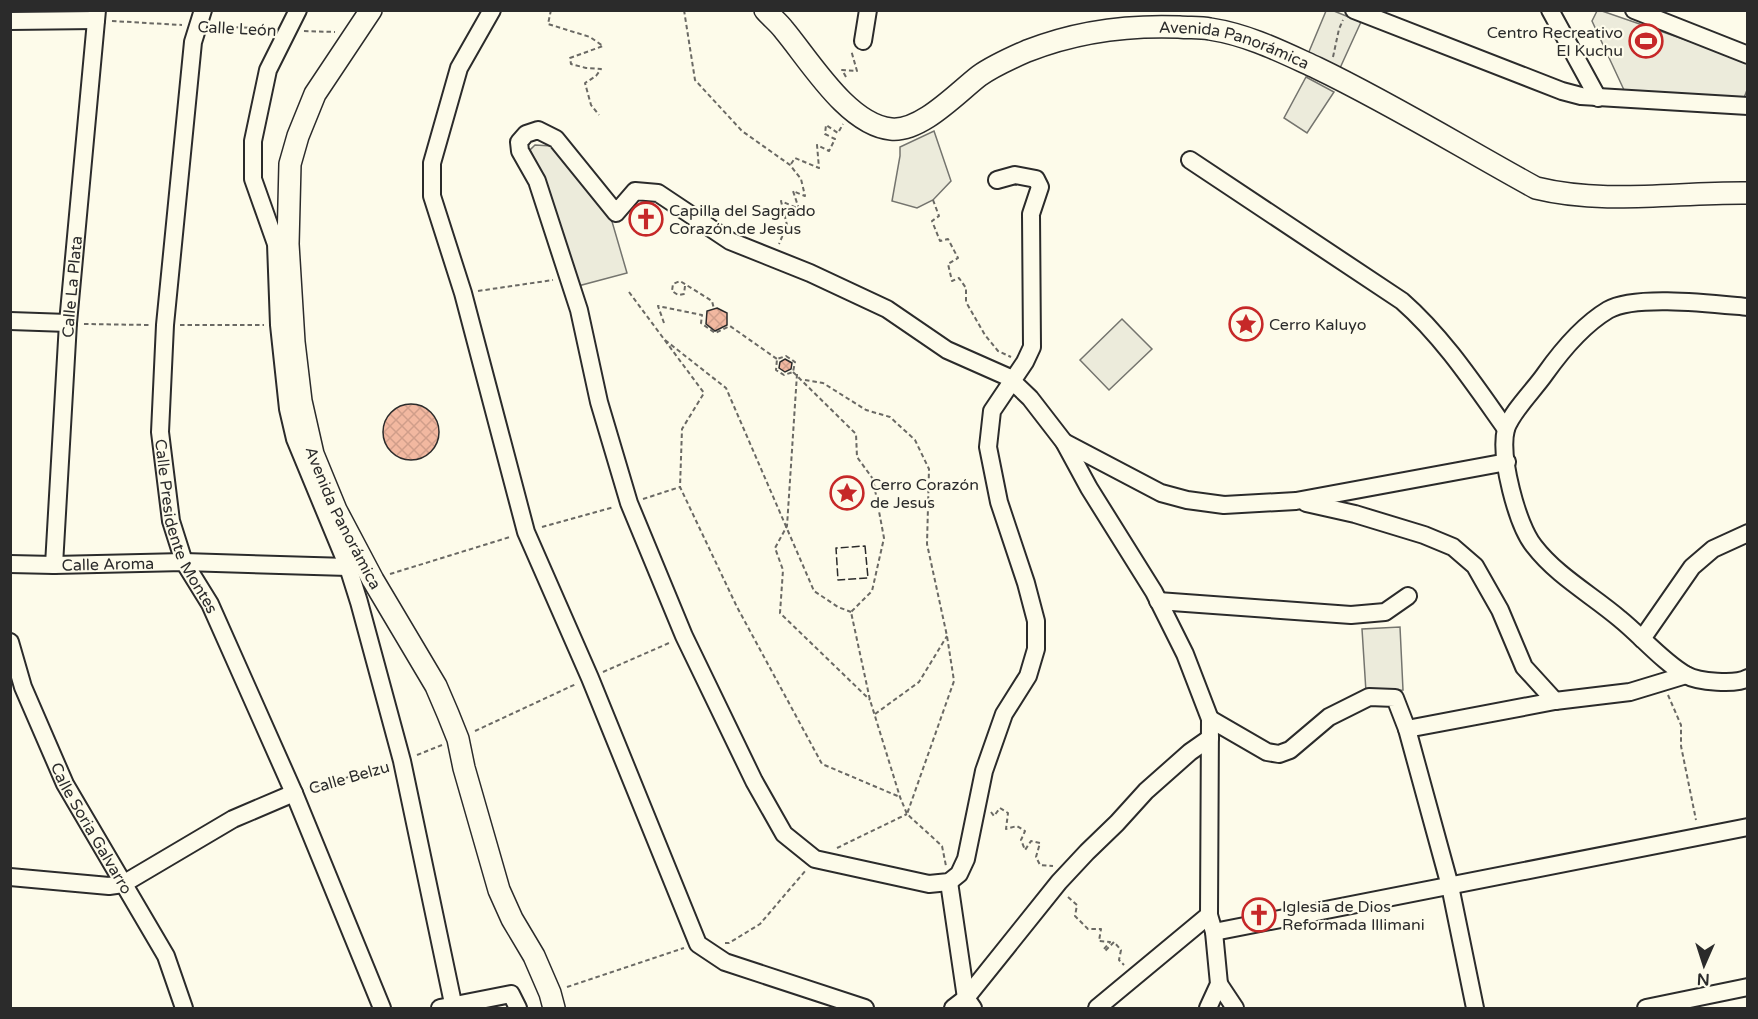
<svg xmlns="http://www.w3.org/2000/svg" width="1758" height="1019" viewBox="0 0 1758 1019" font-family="'Varela Round',sans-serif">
  <defs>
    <pattern id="building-cross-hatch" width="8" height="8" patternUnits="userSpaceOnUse" patternTransform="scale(1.5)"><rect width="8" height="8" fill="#f2b8a0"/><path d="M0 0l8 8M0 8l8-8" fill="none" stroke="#d09e8a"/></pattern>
  </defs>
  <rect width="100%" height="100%" fill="#fdfbea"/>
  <g fill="#ecebdb" stroke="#74746e" stroke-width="1.5">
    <path d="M1326,11H1334L1361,22L1340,68L1308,54Z"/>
    <path d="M1597,11H1602L1747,61V90L1742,103L1656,102L1624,90L1592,21Z"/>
    <path d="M1306,77L1334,92L1307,133L1284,118Z"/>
    <path d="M934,131L951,181L933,200L917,208L892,201L900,156V147Z"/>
    <path d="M535,145L552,146L611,218L627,273L578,286L547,184L530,150Z"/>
    <path d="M1122,319L1152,349L1109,390L1080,360Z"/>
    <path d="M1400,627L1403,690L1366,692L1362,629Z"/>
  </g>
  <g fill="url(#building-cross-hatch)" stroke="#2b2b2b" stroke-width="1.5">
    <path d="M717,308L727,313V325L715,331L706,324L707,311Z"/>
    <path d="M785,359L792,363L791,369L785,372L779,368L780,362Z"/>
    <circle cx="411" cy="432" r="28"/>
  </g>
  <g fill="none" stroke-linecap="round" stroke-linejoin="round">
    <g stroke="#2b2b2b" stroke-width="20">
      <g id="minor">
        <path id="s1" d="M203,10L193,42L165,325L160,432L171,521L184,562L210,604L294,793L382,1008"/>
        <path d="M298,10L268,70L253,141V179L276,244L279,325L288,409L295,439L348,567L359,602L402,761L454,1008"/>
        <path d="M492,10L459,68L432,163V196L463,293L526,532L590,678L698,944L725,962L865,1008"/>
        <path d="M1354,10L1562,91L1581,96L1748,106"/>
        <path d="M1550,10L1598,98"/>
        <path d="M1634,10L1748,55"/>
        <path d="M10,21L96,20"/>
        <path d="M863,41L868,10"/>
        <path d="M1190,160L1402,301C1443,337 1474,384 1506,429"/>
        <path d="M997,180L1015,175L1036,179L1040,187L1031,214L1032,347L1025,362L992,411L988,447L999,502L1026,583L1036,621V649L1028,676L1004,714L984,771L966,859L959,874L949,882L929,884L815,859L784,834L754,781L684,636L629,503L599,402L579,310L537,181L520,151L519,142L526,134L538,130L556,139L616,213L635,191L658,193L730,241L810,273L887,309L947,350L1008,377L1030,398L1064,442L1089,488L1154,592L1185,654L1210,719L1209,915L1214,932L1219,984L1208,1008"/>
        <path d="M1748,307C1715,304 1635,294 1608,310C1583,325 1562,350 1545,374C1534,390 1512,411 1506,429C1499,456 1517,525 1534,546C1557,576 1592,595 1620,619C1640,635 1664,663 1686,675C1698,682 1736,685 1748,678"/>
        <path d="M10,321L68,323"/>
        <path d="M1064,442L1161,493L1187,500L1224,505L1296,501L1507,462"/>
        <path d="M1306,503L1355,514L1424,535L1453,547L1475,566L1500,610L1524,667L1555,701"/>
        <path id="s2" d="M10,564L54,565L184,562L348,567"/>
        <path id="s3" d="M54,565L68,323L97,10"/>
        <path d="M1158,601L1351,615L1385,612L1408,596"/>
        <path d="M1642,639L1692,567L1713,549L1748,533"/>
        <path id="s4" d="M10,642L23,687L65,784L166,956L184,1008"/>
        <path d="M1210,719L1267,752L1279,754L1290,750L1329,717L1369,697L1395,698L1407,729L1555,701L1630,692L1686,675"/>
        <path d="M1407,729L1450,886L1475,1008"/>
        <path d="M10,877L109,886L123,884L233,819L294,793"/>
        <path d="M949,882L966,998L973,1008"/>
        <path d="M1214,932L1748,827"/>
        <path d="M1219,984L1235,1008"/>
        <path d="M440,1008L511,994L518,1008"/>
        <path d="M953,1008L966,998L1059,882L1087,852L1117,823L1146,791L1190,752L1210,738"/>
        <path d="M1097,1008L1209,915"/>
        <path d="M1646,1008L1748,987"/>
      </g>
    </g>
    <g stroke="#2b2b2b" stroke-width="24">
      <g id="major">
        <path id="s5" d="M371,10L315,94L298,136L290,164L288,244L294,342L301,401L313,454L336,510L373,580L436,686L448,714L458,739L464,768L499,890L512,919L534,956L550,993L554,1008"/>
        <path id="s6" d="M765,10C771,17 779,23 784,30C810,61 848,125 891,129C921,132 957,93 979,76C993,66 1011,58 1027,51C1075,32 1127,25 1179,27C1189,28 1200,27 1210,29C1249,35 1282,52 1317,68C1392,104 1463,148 1536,188C1605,205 1677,192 1748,193"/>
      </g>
    </g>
    <g stroke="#6a6964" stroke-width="2" stroke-dasharray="4.5 3" stroke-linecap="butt">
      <path d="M551,10L548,24L590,37L603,46L570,58L571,64L586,68L601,69L596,76L585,83L591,105L599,115"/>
      <path d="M684,10L695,80L742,131L790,165L801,179L805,196L793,191L799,209L781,201L787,225L779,244"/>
      <path d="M112,21L182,25"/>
      <path d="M214,26L272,29"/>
      <path d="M304,31L335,32"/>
      <path d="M1333,57L1339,29L1343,20"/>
      <path d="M846,77L842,70L857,71L851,50"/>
      <path d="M791,164L795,158L819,168L817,145L829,151L835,139L825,134L826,125L838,133L843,124"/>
      <path d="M933,200L939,216L932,221L940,241L948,239L958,258L948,264L952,281L959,278L966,288V302L985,335L998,351L1011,357"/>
      <path d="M685,286L684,294L678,295L672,291L673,284L680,281L712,301L714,309"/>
      <path d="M478,291L553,280"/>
      <path d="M629,292L704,393L682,429L680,487L737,607L822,764L900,797"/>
      <path d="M664,323L658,306L702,315L701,323L715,333L730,326L777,359"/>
      <path d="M84,324L150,325"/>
      <path d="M180,325H264"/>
      <path d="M665,340L726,388L814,591L838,607L851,612"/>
      <path d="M786,356L795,362L793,372L784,375L776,370L777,359Z"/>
      <path d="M793,372L856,434L857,457L873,479L884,538L872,591L851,612L870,700L900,797L907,814L942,846L946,866"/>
      <path d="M797,374L787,526L775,548L783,570L780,613L870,700"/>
      <path d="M805,380L823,383L866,410L890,417L915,440L929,469L927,544L947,636L954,681L907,814"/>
      <path d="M643,499L680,487"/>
      <path d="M542,527L614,507"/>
      <path d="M390,574L510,537"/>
      <path d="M603,672L669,643"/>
      <path d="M1668,695L1681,725V746L1696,820"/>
      <path d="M875,714L919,682L947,636"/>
      <path d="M475,731L576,684"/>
      <path d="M417,755L442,745"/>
      <path d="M308,789L386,766"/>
      <path d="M991,812L994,816L1000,808L1008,813L1006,829L1017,826L1025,831L1021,840L1025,850L1031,841L1040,843L1036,857L1040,865L1053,866"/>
      <path d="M837,848L907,814"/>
      <path d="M1068,897L1077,905L1075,916L1088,929H1101L1099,941L1110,942L1104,949L1105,951L1114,942L1121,950L1119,960L1124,965"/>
      <path d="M725,943H729L760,924L806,870"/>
      <path d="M567,987L684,948"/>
    </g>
    <use href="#minor" stroke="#fdfbea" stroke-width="16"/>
    <use href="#major" stroke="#fdfbea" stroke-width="21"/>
    <path stroke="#2b2b2b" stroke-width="1.5" stroke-dasharray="8 3" stroke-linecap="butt" d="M865,546L868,578L838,580L836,548Z"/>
  </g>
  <defs>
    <g id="stadium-ring" transform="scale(1.725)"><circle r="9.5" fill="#fdfbea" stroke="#c62828" stroke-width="1.5"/><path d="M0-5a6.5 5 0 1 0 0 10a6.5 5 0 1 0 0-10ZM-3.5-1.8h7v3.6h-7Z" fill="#c62828"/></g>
    <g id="church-ring" transform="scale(1.725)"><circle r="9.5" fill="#fdfbea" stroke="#c62828" stroke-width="1.5"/><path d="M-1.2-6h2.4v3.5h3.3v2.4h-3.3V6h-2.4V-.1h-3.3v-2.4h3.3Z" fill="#c62828"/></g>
    <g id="sight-ring" transform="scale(1.725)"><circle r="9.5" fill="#fdfbea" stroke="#c62828" stroke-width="1.5"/><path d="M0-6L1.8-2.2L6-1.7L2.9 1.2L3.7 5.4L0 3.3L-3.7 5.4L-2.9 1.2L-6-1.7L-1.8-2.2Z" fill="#c62828"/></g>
  </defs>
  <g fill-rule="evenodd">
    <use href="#stadium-ring" x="1646" y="41"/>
    <use href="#church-ring" x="646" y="219"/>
    <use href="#sight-ring" x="1246" y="324"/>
    <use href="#sight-ring" x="847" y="493"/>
    <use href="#church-ring" x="1259" y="915"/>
  </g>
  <g text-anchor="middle" stroke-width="4.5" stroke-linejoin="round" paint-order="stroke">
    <g font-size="16" fill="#2b2b2b" stroke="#fdfbea">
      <text transform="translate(237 28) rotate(3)" y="6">Calle León</text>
      <text dy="6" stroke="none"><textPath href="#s6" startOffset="549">Avenida Panorámica</textPath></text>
      <text dy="6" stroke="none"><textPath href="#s3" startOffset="279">Calle La Plata</textPath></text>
      <text dy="6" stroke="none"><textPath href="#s5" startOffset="538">Avenida Panorámica</textPath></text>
      <text dy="6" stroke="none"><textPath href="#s1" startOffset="524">Calle Presidente Montes</textPath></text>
      <text dy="6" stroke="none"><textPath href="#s2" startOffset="98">Calle Aroma</textPath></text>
      <text transform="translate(349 777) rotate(-16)" y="6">Calle Belzu</text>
      <text dy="6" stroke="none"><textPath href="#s4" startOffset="204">Calle Soria Galvarro</textPath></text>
    </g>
    <g font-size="16" fill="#2b2b2b" stroke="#fdfbea" text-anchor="start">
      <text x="1623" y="38" text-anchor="end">Centro Recreativo<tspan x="1623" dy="18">El Kuchu</tspan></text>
      <text x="669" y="216">Capilla del Sagrado<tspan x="669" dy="18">Corazón de Jesus</tspan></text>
      <text x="1269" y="330">Cerro Kaluyo</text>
      <text x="870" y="490">Cerro Corazón<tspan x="870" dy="18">de Jesus</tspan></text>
      <text x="1282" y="912">Iglesia de Dios<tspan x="1282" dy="18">Reformada Illimani</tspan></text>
    </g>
  </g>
  <rect width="1758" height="1019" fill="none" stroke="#2b2b2b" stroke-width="24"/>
  <g transform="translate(1704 965) rotate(183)" stroke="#fdfbea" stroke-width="4.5" paint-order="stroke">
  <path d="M0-4.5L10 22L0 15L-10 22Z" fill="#2b2b2b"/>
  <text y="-9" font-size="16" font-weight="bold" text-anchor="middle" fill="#2b2b2b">N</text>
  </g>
</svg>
